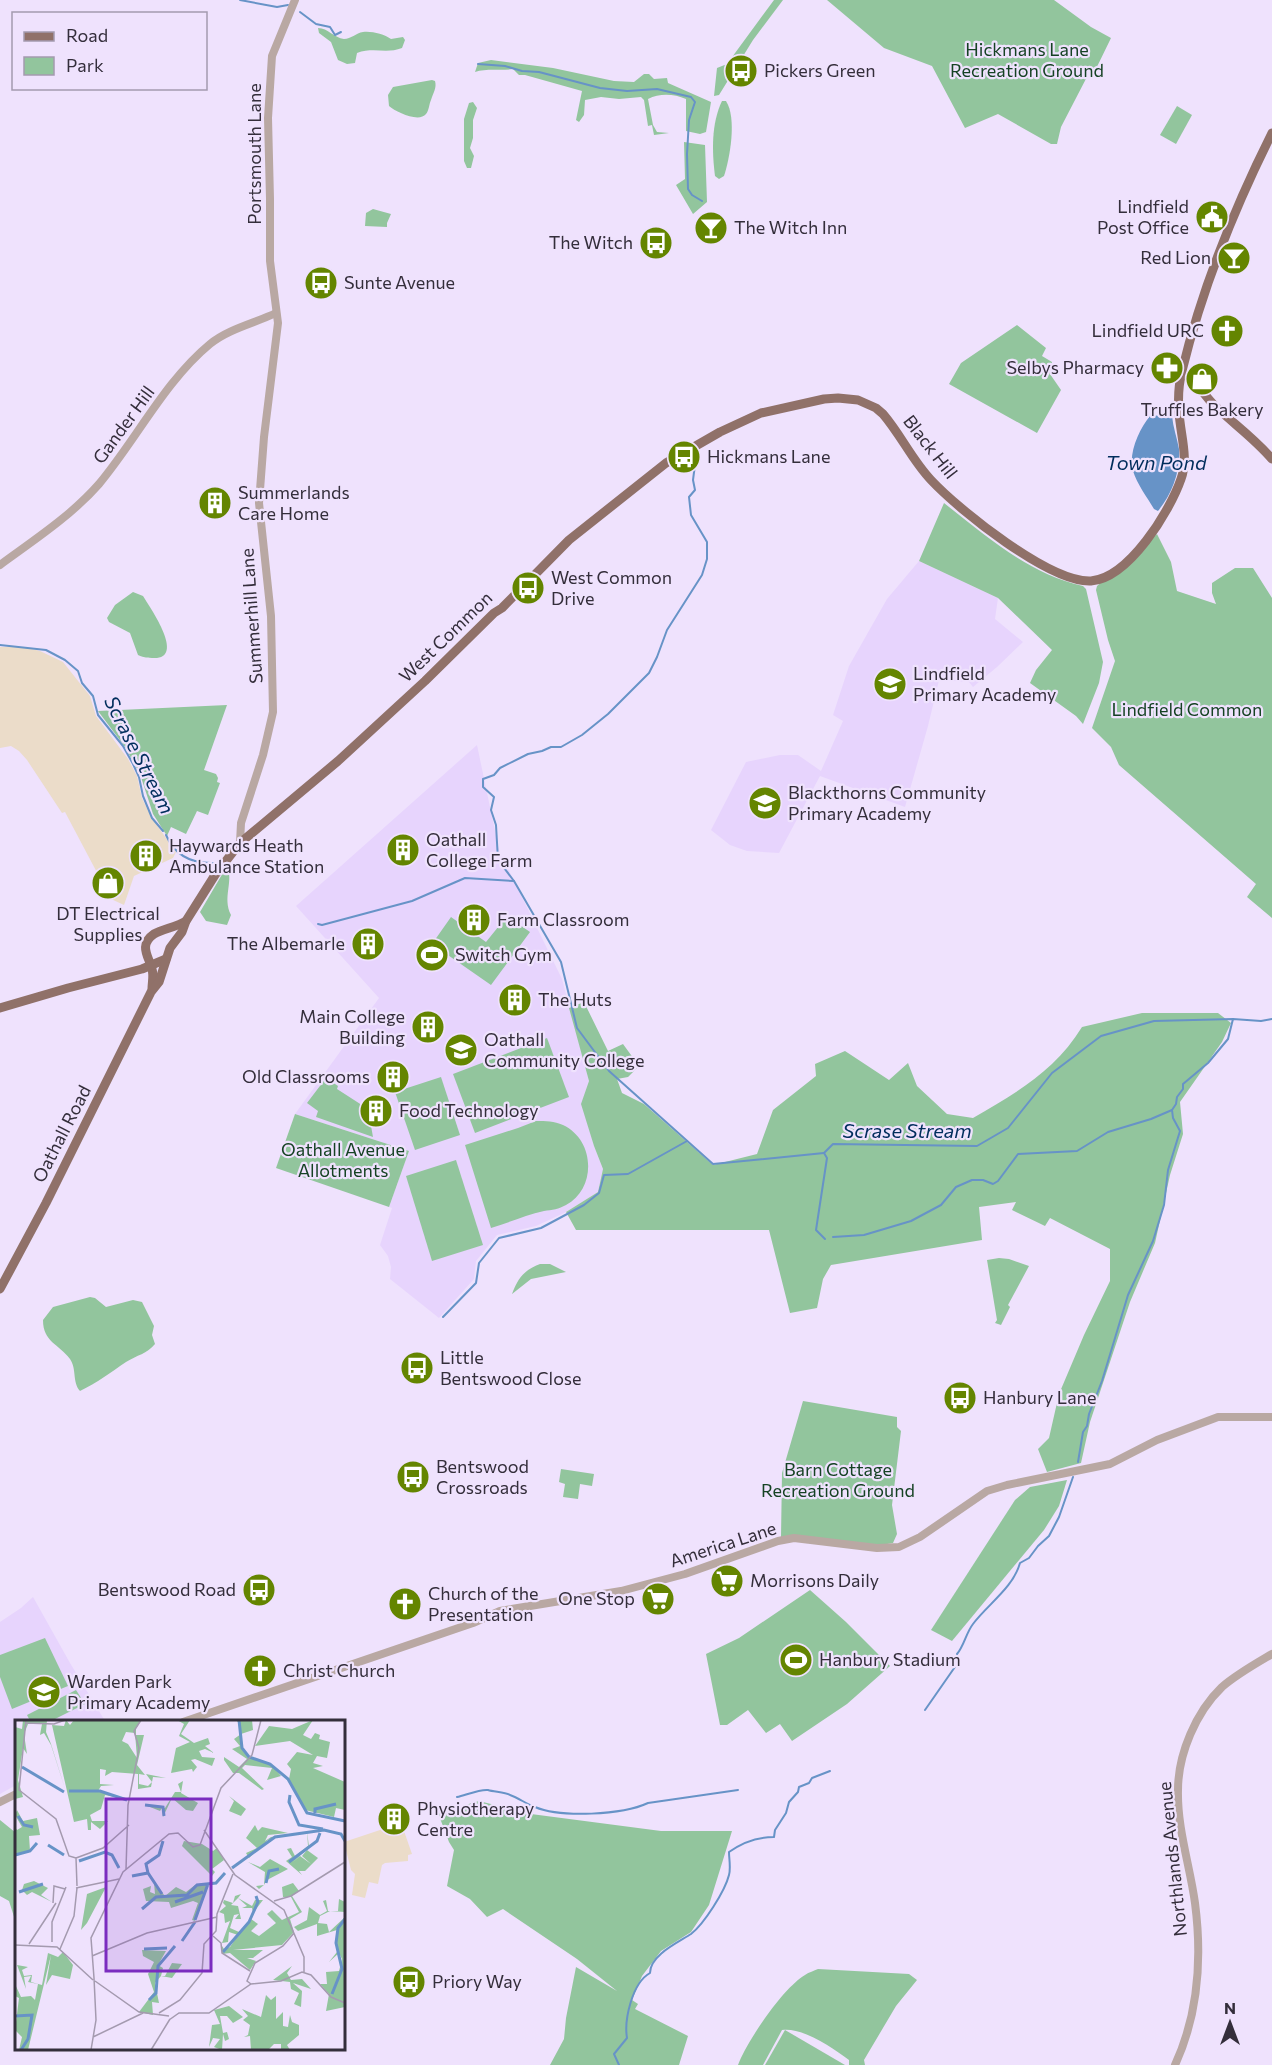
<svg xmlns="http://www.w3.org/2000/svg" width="1272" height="2065" viewBox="0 0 1272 2065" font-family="Commissioner,sans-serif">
  <rect width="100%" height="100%" fill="#efe2fd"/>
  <g fill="#ebdcc9">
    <path d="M0,647H24L40,651L63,662L90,696L96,716L128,759L137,776L142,798L151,817L176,852L173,858L134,876L124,905L111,899L65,812L62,813L27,760L19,751L11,746L0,748Z"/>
    <path d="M397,1811L412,1854L408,1855V1861L385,1863L382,1865L378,1884L369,1882L365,1898L352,1895L355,1874L351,1870L344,1842L383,1829L380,1817Z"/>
  </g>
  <g fill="#e7d4fd">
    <path d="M919,561L998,598L995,619L1023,642L997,667L973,687L969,682L939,680L928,726L905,807L820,776L779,853L747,851L730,845L711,830L746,762L780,755H798L821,771L843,721L833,715L849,666L887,599Z"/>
    <path d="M477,745L499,850L562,979L589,1081L582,1104L594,1146L603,1169L598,1192L566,1212L536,1226L497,1235L476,1261L474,1279L439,1318L390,1279L391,1267L388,1256L380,1245L392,1208L389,1207L409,1151L295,1114L379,998L296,906Z"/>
    <path d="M33,1597L70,1663L105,1721L16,1722V1785L0,1794V1622L21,1608Z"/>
  </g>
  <g fill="#92c59d">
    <path d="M774,0H783L753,40L719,95L714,96L717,68L727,64Z"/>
    <path d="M827,0H1054L1091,27L1111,38L1093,75L1089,73L1061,127L1057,144H1051L998,114L965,128L932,66L884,48Z"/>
    <path d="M318,28C328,28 334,38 344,39C351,39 356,33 363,32C372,31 384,34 391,39L403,37L405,40L402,48C387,54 373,47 357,53L355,63L347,64L338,60L331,42L319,33Z"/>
    <path d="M491,60L553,68L614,81L634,82L644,74H649L654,79L667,78L668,83L711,102L706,132L700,134L686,131V99C674,94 660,93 648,99L653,125L657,132L669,133L654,135L652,125L648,126L644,100L641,97L619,99L601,97L585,100L584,115L579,122L576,120L582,91L525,75H519L513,69C501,71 486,68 475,72L478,63Z"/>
    <path d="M432,80L435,81C437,88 433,93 431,100C429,104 429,111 426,114C419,123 396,112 389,106L388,95L393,87Z"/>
    <path d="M722,101H726C737,118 730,158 724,176L719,179L715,176C712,152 711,124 722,101Z"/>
    <path d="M473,102L477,108L473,120V138L470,148L474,156L471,168H467L464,161V119L469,103Z"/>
    <path d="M1177,106L1192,115L1176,144L1160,135Z"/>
    <path d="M684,142L705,145L707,202L693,214L676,185L685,179Z"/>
    <path d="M373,209L391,214L387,223V227L365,226L366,213Z"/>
    <path d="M1017,325L1046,348L1042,356L1052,362L1050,374L1061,390L1037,433L949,384L961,363Z"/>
    <path d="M944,503C986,536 1029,574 1083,586L1086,589L1103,662L1099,683L1083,724L1076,716L1030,683L1036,670L1052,650L998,598L919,561Z"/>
    <path d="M1157,534L1171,562L1177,591L1216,604L1212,593V583L1235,568H1253L1272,598V918L1247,897L1256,884L1119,765L1111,747L1092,728L1115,661L1108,640L1096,590L1097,586Z"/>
    <path d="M133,592L143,596C149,606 184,655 157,658C150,658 144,658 138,655L130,633L109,622L107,618L115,605Z"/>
    <path d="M227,705L204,770L216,774L218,778L217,782L220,783L208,815L197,811L186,834L171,827L167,836L153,814L140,774L125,747L98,711Z"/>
    <path d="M227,866C234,882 222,897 231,915L227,925L206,921L200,912Z"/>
    <path d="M507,916L530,932L491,985L432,944L451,917L486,942Z"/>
    <path d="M584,1002L608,1051L623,1044L639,1066L628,1077L617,1079L622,1093L644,1104L713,1165L757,1154L773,1110L816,1076L815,1064L845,1051L889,1080L908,1063L917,1086L947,1114L973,1118C1016,1093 1055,1071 1082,1027L1142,1013H1218L1231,1023L1222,1042L1180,1102L1183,1134L1170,1175L1155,1243L1130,1302L1090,1422L1081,1463L1047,1472L1038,1449L1049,1438L1059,1394L1084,1335L1110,1281V1249L1050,1218L1045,1226L1012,1210L1016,1202L979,1207L982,1240L831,1265L823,1279L817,1308L790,1313L769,1230H576L566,1212L598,1192L603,1169L594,1146L581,1104L589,1081L569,1008Z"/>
    <path d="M547,1038L569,1097L475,1133L453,1074Z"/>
    <path d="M441,1077L460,1135L415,1150L395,1092Z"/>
    <path d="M326,1078L338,1086L337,1089L368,1109L373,1137L316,1117L318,1111L307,1103Z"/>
    <path d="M295,1114L409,1151L389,1207L276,1168Z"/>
    <path d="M536,1121C546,1121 554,1121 563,1125C595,1140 597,1188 566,1205C559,1209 552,1210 544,1211C526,1215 508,1223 491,1228L465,1145L518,1128Z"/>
    <path d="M456,1160L483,1245L432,1261L406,1176Z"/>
    <path d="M999,1258L1009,1259L1029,1266L1008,1305L1010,1307L1001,1325L995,1323L997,1320L987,1260Z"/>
    <path d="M540,1264H550L566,1272L531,1279L512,1294C518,1278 524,1270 540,1264Z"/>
    <path d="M90,1297L95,1298L106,1307L133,1300L142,1302L154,1326L152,1335L155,1344C147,1354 137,1355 126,1362C111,1372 97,1383 80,1391C72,1382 77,1369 70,1359C59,1344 43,1342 43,1320L53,1307Z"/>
    <path d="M803,1401L897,1417V1427L901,1431L892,1505L897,1534L893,1543L876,1546L781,1537L782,1473Z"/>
    <path d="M561,1469L594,1474L592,1486L580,1484L578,1499L563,1497L565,1484L559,1482Z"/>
    <path d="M1067,1480L1059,1506L1044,1530L952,1641L931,1630L1015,1500L1030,1487Z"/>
    <path d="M810,1590L846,1622L890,1666L847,1704L792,1741L780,1724L766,1733L748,1710L727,1725H720L706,1654L739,1638Z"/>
    <path d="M45,1638L68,1686L12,1709L0,1677V1655Z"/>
    <path d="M76,1690L85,1704L51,1721H30L27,1715Z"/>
    <path d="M479,1801L531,1814L661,1831H732L709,1905L691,1932L661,1951L642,1976L632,2000L638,2004L635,2009L688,2036L679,2065H550L564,2039L566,2018L576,1967L617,1991L577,1959L503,1909L487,1917L470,1899L447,1886L454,1850L449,1842L438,1813Z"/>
    <path d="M0,1820L16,1833V1923L9,1901L0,1896Z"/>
    <path d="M818,1969L909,1974L917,1980L896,2006L864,2060L865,2065H849V2060C833,2048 803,2027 782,2030L763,2065H738C747,2041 783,1988 805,1975C809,1972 814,1971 818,1969Z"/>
    <path d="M785,2030L845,2065H765Z"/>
  </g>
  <path fill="#6793c7" d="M1166,415L1172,416C1173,427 1177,438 1179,449C1181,470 1172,494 1158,511L1154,509C1147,497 1137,484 1133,471C1128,454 1139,429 1150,416Z"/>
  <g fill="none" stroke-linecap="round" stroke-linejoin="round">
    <g stroke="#6793c7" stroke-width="2">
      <path d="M240,0L277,7L288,5"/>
      <path d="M300,12L316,24L330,27L335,35L341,32"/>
      <path d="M478,64L505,66L522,71L539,72L600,88L627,91L657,89L691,97L695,102L689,120L687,154L688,189L692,195L702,201"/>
      <path d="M0,645L46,650L65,660L78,671L82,683L93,696L98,715L123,746L133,764L139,777L143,796L152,818L163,831"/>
      <path d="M166,835C175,856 193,864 215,863"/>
      <path d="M514,881L498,860L496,825L491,810L494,797L483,787V779L494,775L500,768L528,754L542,751L551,747H561L582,735L608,714L649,673L657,657L667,630L702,575L707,559V542L691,515L689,497L695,490L693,480L696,457L695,453"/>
      <path d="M318,924L322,925L412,901L465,878L514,881L561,962L577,1028L609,1071L713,1164L824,1153"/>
      <path d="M824,1153L833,1144L977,1146L1008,1128L1052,1073L1101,1036L1154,1021L1233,1019L1261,1021L1272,1019"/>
      <path d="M824,1153L827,1158L816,1230L825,1239"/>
      <path d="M833,1237L864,1235L911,1221L941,1205L956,1187L972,1180H983L993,1184L998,1181L1018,1154L1077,1151L1108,1132L1151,1119L1172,1110L1176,1104L1177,1097L1183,1089V1084L1208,1063L1228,1039L1233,1019"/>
      <path d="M443,1317L476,1283L479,1263L499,1238L541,1228L584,1205L599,1193L604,1175L628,1174L687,1141"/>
      <path d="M1078,1462L1083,1432L1087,1426L1089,1414L1102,1381L1128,1295L1153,1241L1164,1205L1168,1170L1180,1131L1173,1118L1172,1110"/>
      <path d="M925,1710L957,1664V1654C964,1646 966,1633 973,1624C988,1604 1013,1588 1020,1563L1029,1558L1038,1546L1049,1536L1059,1517L1073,1477"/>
      <path d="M457,1797C466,1795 480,1789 488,1790C494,1792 505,1792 510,1795C519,1798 526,1804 535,1807C561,1818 622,1815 648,1803L738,1790"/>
      <path d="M619,2065L614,2054L627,2038C624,2020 632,1983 650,1973C650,1955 679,1942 691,1934C704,1924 725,1891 729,1875C731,1868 729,1859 729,1852C743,1842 757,1837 774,1837L775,1830L786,1813L789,1802L798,1792L799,1787L809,1783L812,1778L830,1771"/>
    </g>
    <g stroke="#b9a8a3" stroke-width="8">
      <path d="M0,565C34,540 71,516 99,484C136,440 165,381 210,344C228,329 255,323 276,313"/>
      <path d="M240,843L241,823L263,755L273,712L271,616L259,503L264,437L278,323L270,261V199L268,118L272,56L295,0"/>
      <path d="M183,1722L473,1623L500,1611L621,1591L685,1574L778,1541L794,1538L877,1548L899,1547L920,1537L987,1491L1007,1485L1110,1464L1157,1440L1218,1417H1272"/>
      <path d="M0,1802L16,1794"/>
      <path d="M1175,2065C1198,2015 1202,1957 1195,1903C1190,1866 1177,1828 1178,1790C1178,1754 1196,1712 1222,1687C1237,1674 1255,1664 1272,1654"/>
    </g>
    <g stroke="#907169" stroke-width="9">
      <path d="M1181,374C1196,378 1204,396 1215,406C1235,425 1254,438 1272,459"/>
      <path d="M152,989C152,982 154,976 152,969C149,957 138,945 154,934C163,929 176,927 186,921"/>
      <path d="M0,1008L68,988L142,969L166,959"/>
      <path d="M0,1289L46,1203L151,992L159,982L170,948L182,932L186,921L215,875L240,843L338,761L425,681L494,613L502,608L569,540L666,463L720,432L761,413L824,399L838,398L858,400L876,408L883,414C901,435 912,460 931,480C959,510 1050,583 1091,581C1129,578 1170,511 1181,479C1189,457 1180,434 1179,411C1178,399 1179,383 1182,371C1202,288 1234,209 1272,133"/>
    </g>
  </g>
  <defs>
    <g id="bus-disc" transform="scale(1.725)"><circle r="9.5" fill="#648500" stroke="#efe2fd"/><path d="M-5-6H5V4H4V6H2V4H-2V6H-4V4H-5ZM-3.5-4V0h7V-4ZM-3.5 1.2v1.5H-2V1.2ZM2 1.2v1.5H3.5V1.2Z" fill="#fff"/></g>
    <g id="civic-disc" transform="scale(1.725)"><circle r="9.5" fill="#648500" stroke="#efe2fd"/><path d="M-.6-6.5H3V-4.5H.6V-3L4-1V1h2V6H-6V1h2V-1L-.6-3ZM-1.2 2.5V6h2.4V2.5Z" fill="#fff"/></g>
    <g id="bar-disc" transform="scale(1.725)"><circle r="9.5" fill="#648500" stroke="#efe2fd"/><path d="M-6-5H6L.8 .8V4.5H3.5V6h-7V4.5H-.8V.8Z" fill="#fff"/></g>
    <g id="church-disc" transform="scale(1.725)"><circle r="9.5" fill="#648500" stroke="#efe2fd"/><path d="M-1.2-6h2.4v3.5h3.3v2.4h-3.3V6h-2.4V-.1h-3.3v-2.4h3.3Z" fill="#fff"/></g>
    <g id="pharmacy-disc" transform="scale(1.725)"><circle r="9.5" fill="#648500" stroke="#efe2fd"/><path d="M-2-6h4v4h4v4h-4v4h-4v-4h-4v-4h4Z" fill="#fff"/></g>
    <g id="shop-disc" transform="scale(1.725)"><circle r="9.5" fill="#648500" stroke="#efe2fd"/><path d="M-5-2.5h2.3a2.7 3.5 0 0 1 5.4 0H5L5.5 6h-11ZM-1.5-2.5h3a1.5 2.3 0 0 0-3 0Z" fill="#fff"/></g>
    <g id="building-disc" transform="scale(1.725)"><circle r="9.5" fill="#648500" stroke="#efe2fd"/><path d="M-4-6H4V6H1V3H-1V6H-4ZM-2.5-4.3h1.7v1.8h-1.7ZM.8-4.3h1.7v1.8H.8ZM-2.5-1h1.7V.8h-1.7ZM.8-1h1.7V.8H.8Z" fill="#fff"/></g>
    <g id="school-disc" transform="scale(1.725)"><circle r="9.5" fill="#648500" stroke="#efe2fd"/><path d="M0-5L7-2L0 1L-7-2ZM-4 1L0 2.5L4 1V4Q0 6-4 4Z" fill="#fff"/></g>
    <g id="stadium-disc" transform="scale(1.725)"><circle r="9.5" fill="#648500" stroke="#efe2fd"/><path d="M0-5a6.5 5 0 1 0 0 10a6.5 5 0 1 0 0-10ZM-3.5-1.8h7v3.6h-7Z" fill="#fff"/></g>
    <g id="supermarket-disc" transform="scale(1.725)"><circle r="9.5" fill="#648500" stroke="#efe2fd"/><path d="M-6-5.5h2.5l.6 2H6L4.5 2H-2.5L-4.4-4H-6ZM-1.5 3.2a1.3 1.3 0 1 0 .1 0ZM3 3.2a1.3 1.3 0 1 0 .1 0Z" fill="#fff"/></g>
  </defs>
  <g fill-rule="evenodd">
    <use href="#bus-disc" x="741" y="71"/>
    <use href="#civic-disc" x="1212" y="217"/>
    <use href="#bar-disc" x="711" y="228"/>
    <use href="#bus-disc" x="656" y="243"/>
    <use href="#bar-disc" x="1234" y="258"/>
    <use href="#bus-disc" x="321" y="283"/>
    <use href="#church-disc" x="1227" y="331"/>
    <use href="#pharmacy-disc" x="1167" y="368"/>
    <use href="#shop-disc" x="1202" y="379"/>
    <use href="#bus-disc" x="684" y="457"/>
    <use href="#building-disc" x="215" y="503"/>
    <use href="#bus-disc" x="528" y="588"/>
    <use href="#school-disc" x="890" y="684"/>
    <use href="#school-disc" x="765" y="803"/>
    <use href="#building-disc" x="403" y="850"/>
    <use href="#building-disc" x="146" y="856"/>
    <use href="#shop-disc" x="108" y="883"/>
    <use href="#building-disc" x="474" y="920"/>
    <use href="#building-disc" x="368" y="944"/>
    <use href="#stadium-disc" x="432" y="955"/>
    <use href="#building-disc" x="515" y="1000"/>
    <use href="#building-disc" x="428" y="1027"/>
    <use href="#school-disc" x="461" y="1050"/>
    <use href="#building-disc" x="393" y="1077"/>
    <use href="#building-disc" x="376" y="1111"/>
    <use href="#bus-disc" x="417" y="1368"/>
    <use href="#bus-disc" x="960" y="1398"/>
    <use href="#bus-disc" x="413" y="1477"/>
    <use href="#supermarket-disc" x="727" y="1581"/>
    <use href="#bus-disc" x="259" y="1590"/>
    <use href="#supermarket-disc" x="658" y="1599"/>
    <use href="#church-disc" x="405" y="1604"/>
    <use href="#stadium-disc" x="796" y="1660"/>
    <use href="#church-disc" x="260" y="1671"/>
    <use href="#school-disc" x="44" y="1692"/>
    <use href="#building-disc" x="394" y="1819"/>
    <use href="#bus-disc" x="409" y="1982"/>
  </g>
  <g text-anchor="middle" stroke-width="4.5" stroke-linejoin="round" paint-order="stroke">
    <g font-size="18" fill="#154223" stroke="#efe2fd">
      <text x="1027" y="56">Hickmans Lane<tspan x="1027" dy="21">Recreation Ground</tspan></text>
      <text x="1187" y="716">Lindfield Common</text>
      <text x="343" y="1156">Oathall Avenue<tspan x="343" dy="21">Allotments</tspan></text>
      <text x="838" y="1476">Barn Cottage<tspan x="838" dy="21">Recreation Ground</tspan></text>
    </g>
    <g font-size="18" fill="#342e3b" stroke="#efe2fd" text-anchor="start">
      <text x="764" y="77">Pickers Green</text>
      <text x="1189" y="213" text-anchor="end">Lindfield<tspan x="1189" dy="21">Post Office</tspan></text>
      <text x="734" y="234">The Witch Inn</text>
      <text x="633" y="249" text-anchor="end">The Witch</text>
      <text x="1211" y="264" text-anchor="end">Red Lion</text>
      <text x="344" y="289">Sunte Avenue</text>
      <text x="1204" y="337" text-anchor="end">Lindfield URC</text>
      <text x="1144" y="374" text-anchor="end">Selbys Pharmacy</text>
      <text x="1202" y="416" text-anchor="middle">Truffles Bakery</text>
      <text x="707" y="463">Hickmans Lane</text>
      <text x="238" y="499">Summerlands<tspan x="238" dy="21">Care Home</tspan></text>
      <text x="551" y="584">West Common<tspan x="551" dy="21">Drive</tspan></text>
      <text x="913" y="680">Lindfield<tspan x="913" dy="21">Primary Academy</tspan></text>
      <text x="788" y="799">Blackthorns Community<tspan x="788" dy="21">Primary Academy</tspan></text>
      <text x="426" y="846">Oathall<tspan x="426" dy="21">College Farm</tspan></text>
      <text x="169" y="852">Haywards Heath<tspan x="169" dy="21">Ambulance Station</tspan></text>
      <text x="108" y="920" text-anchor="middle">DT Electrical<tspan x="108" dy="21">Supplies</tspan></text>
      <text x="497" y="926">Farm Classroom</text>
      <text x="345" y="950" text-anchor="end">The Albemarle</text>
      <text x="455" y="961">Switch Gym</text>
      <text x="538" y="1006">The Huts</text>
      <text x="405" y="1023" text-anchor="end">Main College<tspan x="405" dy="21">Building</tspan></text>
      <text x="484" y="1046">Oathall<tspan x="484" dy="21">Community College</tspan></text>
      <text x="370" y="1083" text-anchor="end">Old Classrooms</text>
      <text x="399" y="1117">Food Technology</text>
      <text x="440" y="1364">Little<tspan x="440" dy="21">Bentswood Close</tspan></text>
      <text x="983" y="1404">Hanbury Lane</text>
      <text x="436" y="1473">Bentswood<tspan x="436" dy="21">Crossroads</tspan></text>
      <text x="750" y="1587">Morrisons Daily</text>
      <text x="236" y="1596" text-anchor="end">Bentswood Road</text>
      <text x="428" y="1600">Church of the<tspan x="428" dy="21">Presentation</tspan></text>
      <text x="635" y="1605" text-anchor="end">One Stop</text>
      <text x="819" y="1666">Hanbury Stadium</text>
      <text x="283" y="1677">Christ Church</text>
      <text x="67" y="1688">Warden Park<tspan x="67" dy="21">Primary Academy</tspan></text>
      <text x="417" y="1815">Physiotherapy<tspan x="417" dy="21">Centre</tspan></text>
      <text x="432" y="1988">Priory Way</text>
    </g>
    <g font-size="18" fill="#342e3b" stroke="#efe2fd">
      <text transform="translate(255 154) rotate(-90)" y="6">Portsmouth Lane</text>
      <text transform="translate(124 425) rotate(-54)" y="6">Gander Hill</text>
      <text transform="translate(930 447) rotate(52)" y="6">Black Hill</text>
      <text transform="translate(252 616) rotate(-94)" y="6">Summerhill Lane</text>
      <text transform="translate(446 637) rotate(-44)" y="6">West Common</text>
      <text transform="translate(62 1134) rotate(-63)" y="6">Oathall Road</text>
      <text transform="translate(723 1545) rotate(-18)" y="6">America Lane</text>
      <text transform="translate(1173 1859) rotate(-96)" y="6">Northlands Avenue</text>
    </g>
    <g font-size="20" font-style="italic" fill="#002d5c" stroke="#efe2fd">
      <text x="1156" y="470">Town Pond</text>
      <text transform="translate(139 755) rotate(63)" y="7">Scrase Stream</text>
      <text x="907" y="1138">Scrase Stream</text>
    </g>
  </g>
  <g transform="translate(15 1720)">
    <rect width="330" height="330" fill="#efe2fd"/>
    <path d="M8,0H32L31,12L36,24L51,72L36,25L29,13L25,15L27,4H13L9,14L12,34L8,28L3,60L8,77L0,79V7L7,9ZM51,0L55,5L59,0H127L121,8V15H129L122,45L130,55L124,54V64L133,66L137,62L131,54L151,58L138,57L136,67L123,69V54L97,52L90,56L91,50L85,49V64L99,65L86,66L83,71L114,80L90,75L86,89L75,95L77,101H93L85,109L76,102V110H73L72,99L59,102L37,5L49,6ZM111,12L120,13L122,38L113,24L107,21ZM162,0H175L166,14L179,23L193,18L195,24L190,26L199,33L190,29L184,31L187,37L200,38L197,46L180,39L176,40L182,47L178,52L177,49L156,53L161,28L175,22L164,16L169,4ZM221,0H237L238,10L226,14L227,28L236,38L257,45L266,56L252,60L257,48L230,45L227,48L249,69L247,70L224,53H218L209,40V37L224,47L232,39L217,29L225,26L219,19L226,14V5ZM298,0L288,15L296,19L300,13L305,15L304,19L315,22L312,38L302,36L298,43L308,46L298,48L330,62V90L321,88L319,97L290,90L274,59L276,49L272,44L282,32L298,35L275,21L240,26L254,6L277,9ZM168,61L166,73L183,83L178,91L171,90L157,78L148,97L147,88L145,91L130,85L150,88L160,72H166L163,64ZM214,76L231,89L226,96L214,91L219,81ZM4,85L2,90L8,101L22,98L25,115L14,116L15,131L1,136L0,107L2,110L7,107L0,95ZM240,105L243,111L247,107L273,113L253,115L250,121L256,117L264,116L253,120L234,138L231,133L242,128L231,118ZM292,111L294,127L278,142L285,136L296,144L287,136L292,130L303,138L290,151H284L287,155L271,141L277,137L272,129L276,128L280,136L293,126ZM169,121L187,124L198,131L202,128L209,140L197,149L200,152L197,156L167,126ZM255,139L273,149L252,160L249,165L244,169L241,166L249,165L250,152L233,142L245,147ZM19,161L33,168L26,175L37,182L17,172L12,175L7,170L9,164ZM139,163L150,176L161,167L171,172L180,165L193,164L180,201L177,200L183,183L178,181L156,188L154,182L131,181L128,169L136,166L135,172L140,174ZM278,163L284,171L277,176L287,192L275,199L279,212L267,225L218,230H248L238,238H232L241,241L235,250L215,233L207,234V226L209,229L215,227L223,215L214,212L213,222L207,223L215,201L210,203L209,194L204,192L211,186L208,183L209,180L218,183L220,176L226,174L223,178L237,186L240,180H248L238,193L237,188H227L232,186L223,178L216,185L223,186L226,199H220L224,194L219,195L215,208L224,212L236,199L243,204L236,211L244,216L261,203L252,194L257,190L267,200L284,192L276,177H268L267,167ZM91,167L72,203L66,210L72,174ZM324,179L330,182V192L315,191L305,196L303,203L312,204L314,212L330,197V287L311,291L314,274L305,264H312L311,252L324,251L327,239L324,233L314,242L322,232V210L302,216V204L283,211L279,207L292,200L294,187L305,195L312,191L308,181L311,180L313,191H323ZM127,230L151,231L143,245L148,248L146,256H150L157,243L167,244L157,258L146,256L140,263L144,283L137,282L138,295L124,292L139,272L133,254L139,242L128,236ZM48,232L58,245L55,259L37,255L31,265L36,235L13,330H4L7,317L0,310L4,278L0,276V264L6,277L16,276L20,280L23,264L13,262L16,256L9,257L11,269L2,245L13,247L7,250L9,256L17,255L16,262L27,265L33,233L43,237ZM277,246L272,253L276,260L287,259L296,269L278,263L287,271L286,287L279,284L284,273L276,269L275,262L258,260ZM251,275L256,280L261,276V299L268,292V306L273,307L275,295L277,302L284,305V315L272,325L275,330H266V324H259L253,330H236L235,316L229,317L233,315L235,305L228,300L233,296L227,289L246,297ZM214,286L228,297L218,303L212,296H205L208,313L212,312L214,319L210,321L208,314L207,330L199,327L205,319L198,318L194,327L197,305L205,304L199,290Z" fill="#92c59d" fill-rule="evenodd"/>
    <path fill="none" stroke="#6793c7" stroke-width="3" d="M224,0L227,28L234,37L255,44L273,59L292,93L330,101M7,47L49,72M54,71H85L112,80M275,75L274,82L284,105L308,109M130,85L148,87L149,96M300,93V89L321,84M3,96L9,105L18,107M33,125L49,135M0,135L15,131L22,123M64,141L90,132L97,135L104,148M274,142L302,121L305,113M217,148L260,117L309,110L326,114L330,121M133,153L131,144L144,135L148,121M117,156L133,153L147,174M251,163L254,151L264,149M4,172L28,164M160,182L188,172M127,189L141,177L172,175L182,165L201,163L210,153M180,200L193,164M167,221L180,202M129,229L152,228M208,232L234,202L243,182L241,176M317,274L327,249L321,223L323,208L330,199M134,280L141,273L143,246L160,226M0,296L17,295L13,319L6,330"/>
    <path fill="none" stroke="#a49aaf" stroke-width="1.5" d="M11,0L4,70L41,99L54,136L61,138M11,3L39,4L50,0M189,110L220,155L269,190L289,237V252M61,138L88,128L114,105M61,138L62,166M111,149L113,85L124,28L119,11L126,0M61,168L104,159M259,181L276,176L330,142M38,183L39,166L50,169M198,216L206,223L207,233L235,251M37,222V202L51,167M14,224L41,183M0,225L42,227L78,260M45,229L59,196L62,168M77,236L132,213L202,197M79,258L76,218L108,152L154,114L163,113L178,127L185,125L206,68L237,35L246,0M80,261L124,292L154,296M236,264L232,261L240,243L268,226L279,213M144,293L165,280L187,253L189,224L201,211L202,194L218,154M154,300L164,293H194L236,264L266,261L287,252L296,255L316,277L330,283M78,317L128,293M76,330L81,300L79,258M136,330L155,299"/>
    <path fill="#7b2cbf" fill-opacity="0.15" stroke="#7b2cbf" stroke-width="3" d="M91,79H196V251H91Z"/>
    <rect width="330" height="330" fill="none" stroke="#342e3b" stroke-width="3"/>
  </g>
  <rect x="12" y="12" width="195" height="78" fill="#efe2fd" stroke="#a49aaf" stroke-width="1.5"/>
  <rect x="24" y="32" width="30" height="9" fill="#907169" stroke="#a49aaf" stroke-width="1.5"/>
  <text x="66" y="42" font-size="18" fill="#342e3b">Road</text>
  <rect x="24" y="57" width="30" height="18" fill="#92c59d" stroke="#a49aaf" stroke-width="1.5"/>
  <text x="66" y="72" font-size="18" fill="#342e3b">Park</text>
  <g transform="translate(1230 2023)" stroke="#efe2fd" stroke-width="4.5" paint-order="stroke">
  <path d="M0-4.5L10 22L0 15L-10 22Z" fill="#342e3b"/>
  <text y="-9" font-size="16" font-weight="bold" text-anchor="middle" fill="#342e3b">N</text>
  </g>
</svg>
